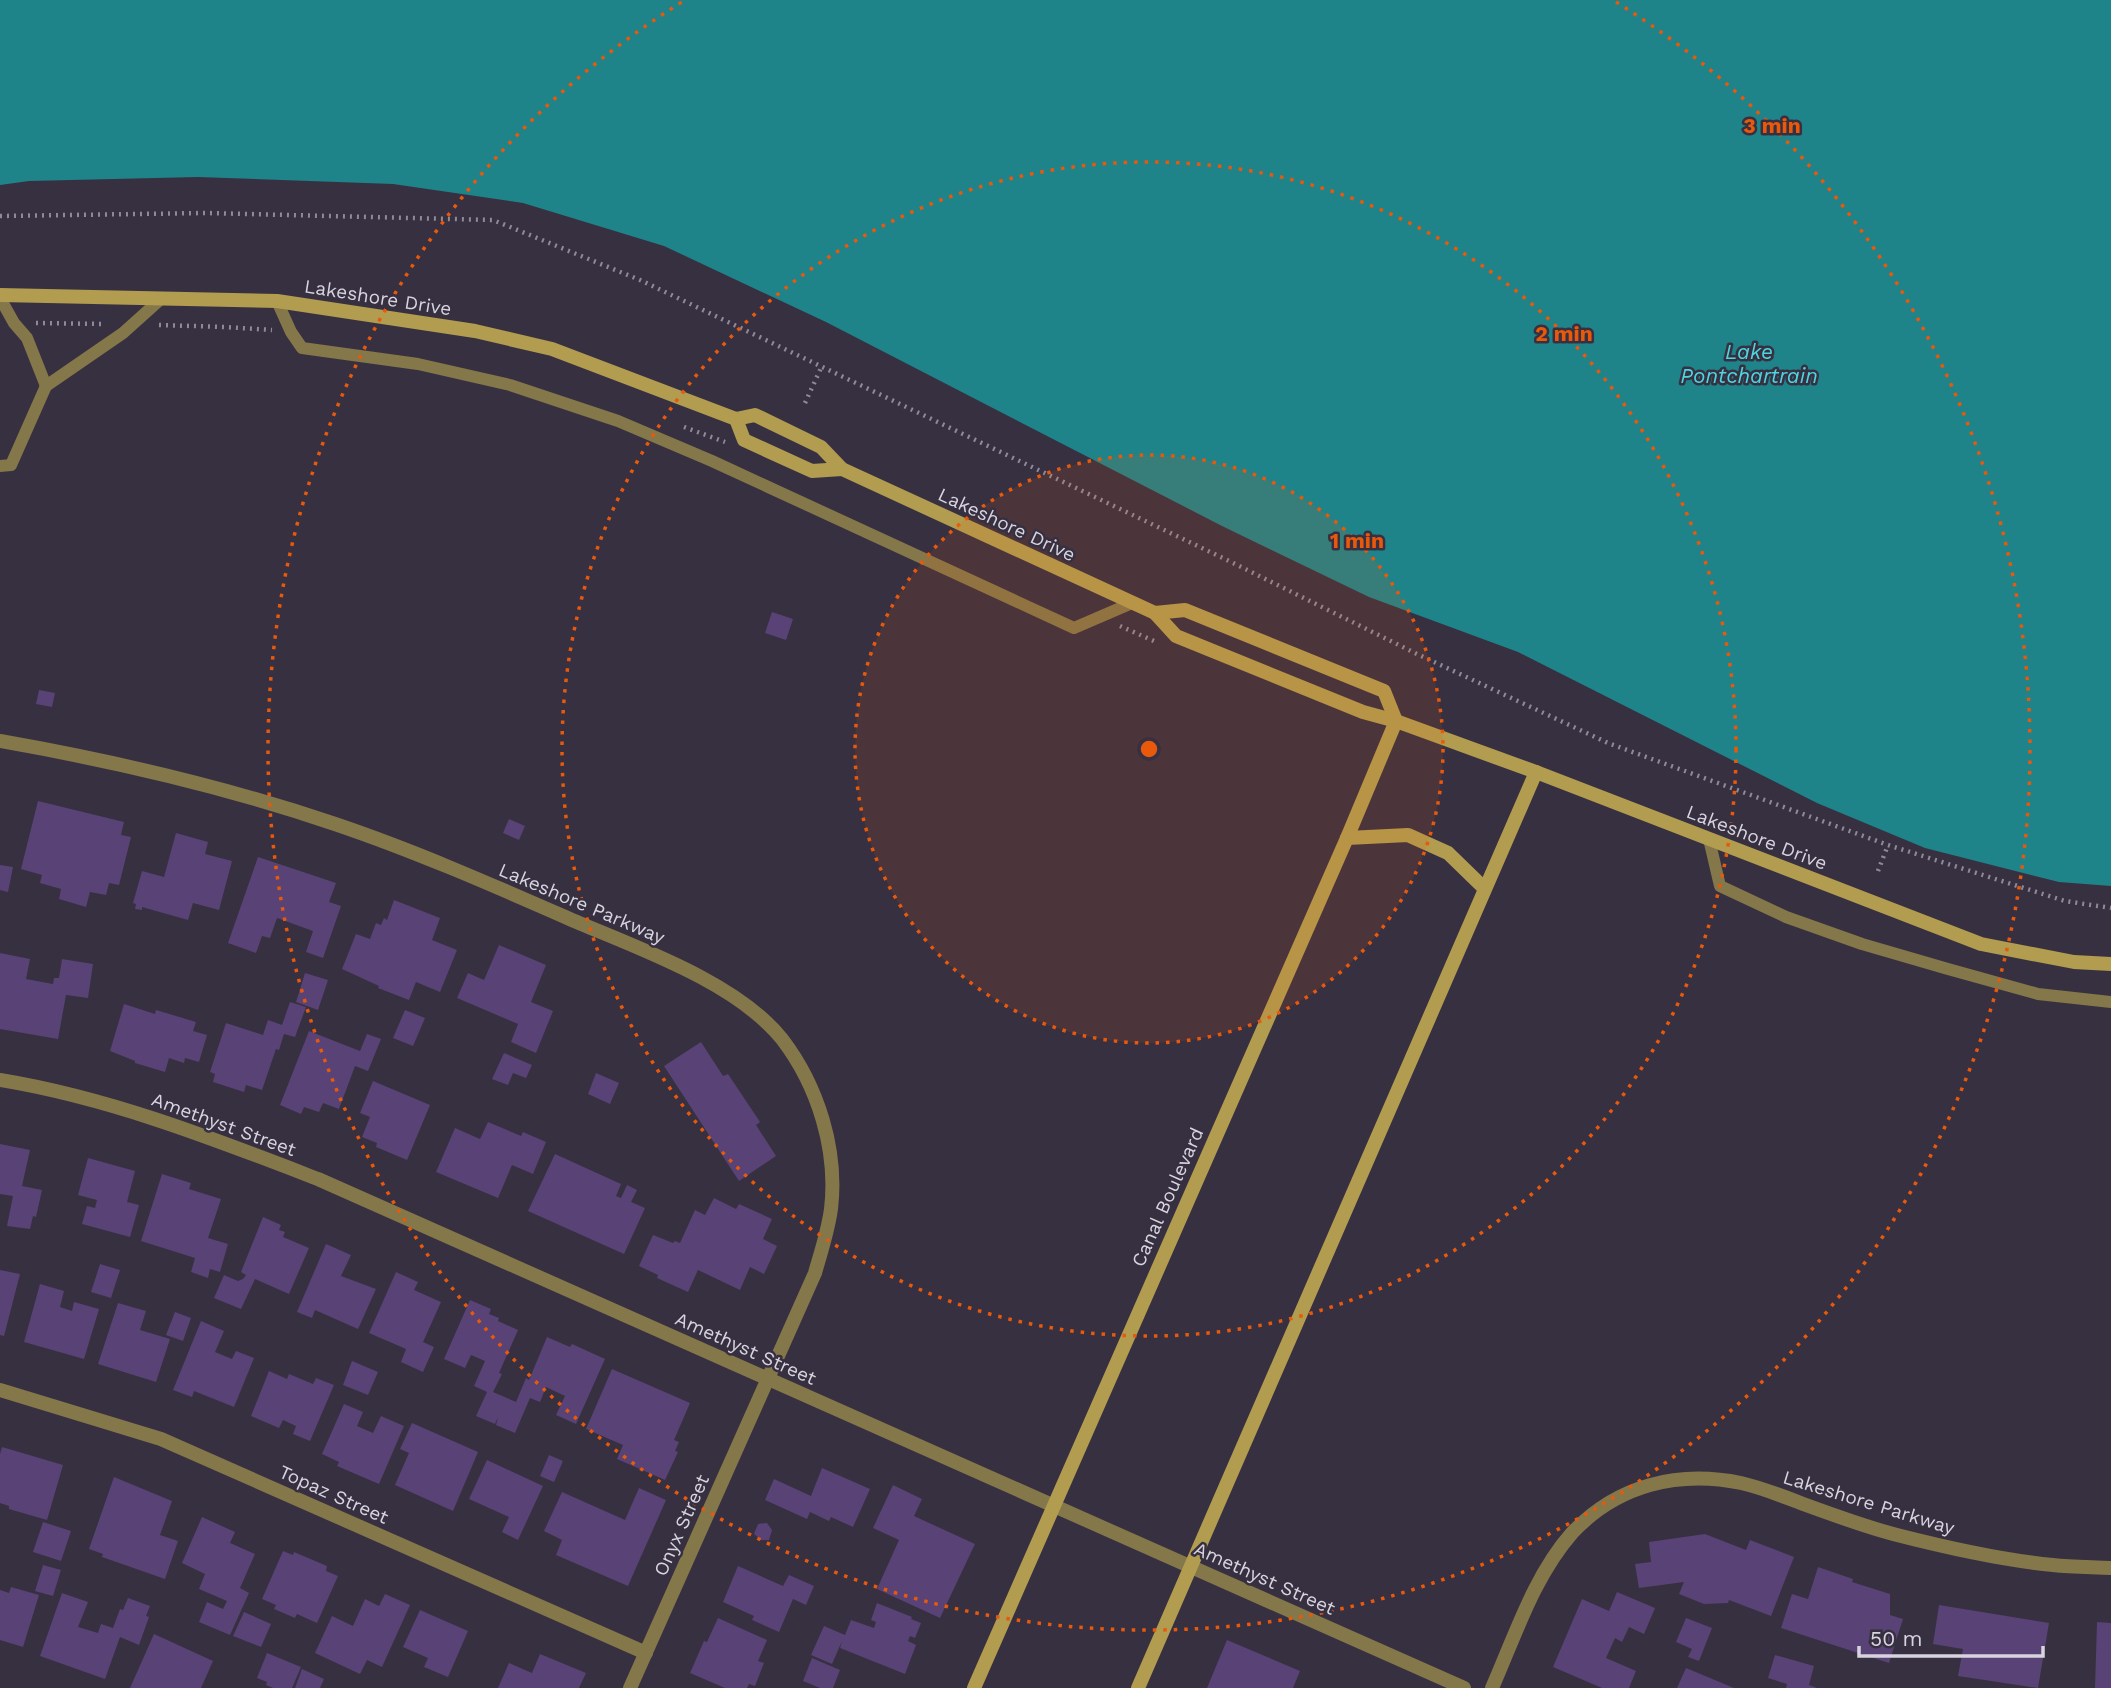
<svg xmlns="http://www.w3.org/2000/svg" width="2111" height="1688" viewBox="0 0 2111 1688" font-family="'Work Sans',sans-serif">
  <rect width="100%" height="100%" fill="#373041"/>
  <path fill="#1f838a" d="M0,0H2111V886L2059,882L1925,848L1817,803L1518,652L1369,597L1222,526L826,322L664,246L523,203L393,184L198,177L29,181L0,185Z"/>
  <g fill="#584276">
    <path d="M772,612L793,619L786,640L765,633Z"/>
    <path d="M39,690L55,693L52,707L36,704Z"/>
    <path d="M38,801L124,822L121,835L131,837L119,885L109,883L106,895L90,892L86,907L59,899L61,889L40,883L42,875L21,869Z"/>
    <path d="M509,819L525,826L519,840L503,833Z"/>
    <path d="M176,833L208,842L205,854L232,861L219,910L193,903L188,920L142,907V910L135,909L136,904L133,903L142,871L164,877Z"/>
    <path d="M258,857L336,883L329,902L341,906L323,958L306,952L313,931L277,918L270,938L262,936L256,953L228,943Z"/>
    <path d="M0,865L13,867L8,892L0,890Z"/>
    <path d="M394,900L440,918L432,940L457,950L440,992L416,982L409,1000L378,988L379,986L342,969L356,934L370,939L376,923L381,925L384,918L387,920Z"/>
    <path d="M499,945L546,965L531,1002L553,1011L536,1053L511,1042L518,1024L457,998L468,973L484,980Z"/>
    <path d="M0,953L30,959L26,979L53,984L54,978H59L62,959L93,964L88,998L66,995L58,1039L0,1029Z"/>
    <path d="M305,973L328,980L318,1010L296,1002Z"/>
    <path d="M290,1002L306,1007L295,1037L284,1034L279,1050L276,1049L262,1090L246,1085L244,1092L213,1082L215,1074L210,1072L226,1023L263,1035L268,1020L282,1025Z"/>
    <path d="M124,1004L155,1014L156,1010L196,1022L193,1031L207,1035L199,1062L185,1058L184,1063L169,1058L165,1072L135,1063V1061L110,1051Z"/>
    <path d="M405,1010L425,1018L413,1046L393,1038Z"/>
    <path d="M309,1031L360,1051L367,1034L381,1039L368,1071L355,1066L339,1109L323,1103L319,1112L304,1107L301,1114L280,1105Z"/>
    <path d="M701,1042L723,1076L728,1074L760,1122L756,1125L776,1156L739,1181L664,1066Z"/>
    <path d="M504,1053L532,1065L526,1078L513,1073L508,1085L492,1079Z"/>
    <path d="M596,1073L619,1083L610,1104L588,1094Z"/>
    <path d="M373,1081L430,1105L407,1160L376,1147L377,1143L362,1137L370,1117L360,1113Z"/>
    <path d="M488,1122L521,1136L523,1132L546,1142L533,1174L512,1165L498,1198L436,1172L455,1128L480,1139Z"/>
    <path d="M0,1144L30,1150L22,1186L42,1190L36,1217L33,1216L30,1229L7,1226L13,1196L0,1194Z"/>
    <path d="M555,1154L621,1184L616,1196L621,1198L627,1185L637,1190L631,1202L645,1208L624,1254L528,1211Z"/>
    <path d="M88,1158L135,1171L127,1202L139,1205L130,1237L82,1224L87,1206L95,1208L97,1200L78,1195Z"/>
    <path d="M162,1174L191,1183L189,1189L221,1199L208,1238L228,1244L220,1272L210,1269L208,1278L191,1272L195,1258L141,1241Z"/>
    <path d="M714,1198L736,1209L739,1204L772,1219L763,1239L777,1246L764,1274L750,1267L740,1290L698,1270L688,1292L657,1278L658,1275L639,1266L653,1235L673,1243L675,1241L680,1243L695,1210L705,1215Z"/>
    <path d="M263,1217L281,1225L279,1230L285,1232L283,1237L309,1248L289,1294L255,1279L241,1309L214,1298L224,1275L238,1281L243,1279L246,1275L241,1272Z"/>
    <path d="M326,1244L351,1255L341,1276L376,1289L358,1329L315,1310L312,1318L297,1312Z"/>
    <path d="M100,1264L120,1270L111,1298L91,1292Z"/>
    <path d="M0,1270L20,1274L4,1336L0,1335Z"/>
    <path d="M396,1272L418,1282L414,1290L441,1302L423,1342L434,1347L423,1372L401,1362L406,1349L369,1333Z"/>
    <path d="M40,1284L64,1291L60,1307L72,1311L74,1302L99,1309L84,1359L24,1342Z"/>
    <path d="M470,1300L491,1309L489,1314L499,1318L498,1321L518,1330L499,1373L502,1374L493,1392L507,1398L516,1402L526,1378L529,1380L547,1337L570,1347L572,1344L605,1359L576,1424L556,1415L565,1396L546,1387L540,1402L530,1398L515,1433L496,1425L498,1417L495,1424L476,1416L487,1392L474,1386L485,1361L471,1355L465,1368L444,1359Z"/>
    <path d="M118,1303L146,1311L140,1330L170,1339L156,1382L98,1364Z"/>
    <path d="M175,1312L191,1318L183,1341L166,1335Z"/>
    <path d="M201,1321L224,1331L215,1352L232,1359L236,1351L254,1358L234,1407L194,1391L192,1397L173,1390Z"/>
    <path d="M352,1361L378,1372L368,1395L343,1385Z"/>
    <path d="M612,1369L690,1403L674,1440L679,1442L675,1451L678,1452L665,1480L617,1459L623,1445L586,1429Z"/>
    <path d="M269,1371L287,1379L289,1374L313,1384L316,1378L334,1385L310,1441L293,1434L296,1426L283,1420L279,1428L251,1416Z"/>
    <path d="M344,1404L363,1412L357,1426L373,1433L381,1416L404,1426L379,1484L337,1466L339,1462L322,1454Z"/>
    <path d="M412,1423L478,1452L453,1511L395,1485L409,1453L400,1449Z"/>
    <path d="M2,1447L63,1465L47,1520L9,1509V1506L0,1503V1454Z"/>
    <path d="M549,1455L563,1461L554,1482L540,1476Z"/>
    <path d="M487,1460L543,1486L518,1540L502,1532L509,1517L469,1499Z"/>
    <path d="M822,1468L870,1489L853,1527L831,1517L829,1521L810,1512L807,1519L765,1500L774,1479L811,1496Z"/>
    <path d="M114,1477L172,1501L160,1535L178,1541L165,1579L102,1557L103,1554L89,1549Z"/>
    <path d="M893,1485L922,1499L914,1516L975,1544L940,1618L877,1589L899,1540L873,1528Z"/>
    <path d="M639,1488L666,1500L628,1586L556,1555L562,1540L544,1531L562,1492L625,1520Z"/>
    <path d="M202,1517L235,1532L230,1543L255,1554L240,1588L249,1593L230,1635L199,1622L207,1602L223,1609L227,1601L199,1589L205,1574L182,1563Z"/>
    <path d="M43,1522L71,1531L61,1561L33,1552Z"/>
    <path d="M767,1523L772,1530L769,1540H761L754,1534L758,1524Z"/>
    <path d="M1705,1534L1746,1550L1750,1540L1794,1557L1771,1616L1729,1600L1728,1603L1704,1604L1679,1594L1684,1582L1639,1588L1635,1564L1651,1562L1649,1542Z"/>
    <path d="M283,1551L293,1555L294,1552L327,1566L326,1571L338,1576L317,1623L297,1614L295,1618L274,1609L276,1605L262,1599Z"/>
    <path d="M43,1565L61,1570L53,1596L35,1591Z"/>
    <path d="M738,1566L783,1586L789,1575L814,1586L806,1605L793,1599L779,1632L752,1620L754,1616L723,1602Z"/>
    <path d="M1818,1567L1853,1579L1852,1582L1890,1594V1615L1903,1619L1889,1663L1781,1628L1792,1594L1808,1599Z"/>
    <path d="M11,1587L39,1595L23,1647L0,1640V1590L9,1593Z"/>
    <path d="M1617,1592L1655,1608L1644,1634L1629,1627L1622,1642L1615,1638L1606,1658L1636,1671L1629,1688H1602L1553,1667L1582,1599L1609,1611Z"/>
    <path d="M62,1593L88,1602L78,1627L98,1633L101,1624L113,1628L120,1609L123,1610L128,1598L150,1606L146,1616L149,1617L139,1645L120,1637L105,1679L40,1656Z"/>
    <path d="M385,1594L410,1605L382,1667L367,1660L360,1674L315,1653L332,1616L353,1626L365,1599L379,1606Z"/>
    <path d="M877,1603L912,1617L911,1619L921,1623L915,1638L910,1636L908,1641L916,1645L905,1674L840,1648L842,1641L832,1664L811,1655L824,1626L845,1635L851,1620L874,1628L876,1622L871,1620Z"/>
    <path d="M1939,1605L2049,1623L2038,1688L1958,1676L1963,1649L1933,1644Z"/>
    <path d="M420,1610L468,1631L448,1677L424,1667L428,1658L403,1647Z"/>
    <path d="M244,1612L271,1624L261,1647L233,1636Z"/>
    <path d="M718,1618L767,1640L758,1661L764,1663L755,1686L749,1684L747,1688H725L690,1673L704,1641L707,1642Z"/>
    <path d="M1686,1618L1712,1628L1699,1661L1688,1657L1692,1649L1676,1642Z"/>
    <path d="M2097,1622L2111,1623V1688H2095Z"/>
    <path d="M154,1634L213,1661L201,1688H130Z"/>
    <path d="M1227,1640L1300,1671L1293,1688H1207Z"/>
    <path d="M267,1653L301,1667L292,1688H273L266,1685L267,1682L257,1678Z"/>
    <path d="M540,1654L586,1673L579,1688H498L509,1663L532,1673Z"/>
    <path d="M1775,1655L1814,1666L1809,1685L1817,1688H1786L1787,1684L1768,1678Z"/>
    <path d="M812,1658L840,1670L833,1688H820L803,1681Z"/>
    <path d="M1686,1668L1734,1688H1677Z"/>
    <path d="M302,1669L324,1679L320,1688H295Z"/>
  </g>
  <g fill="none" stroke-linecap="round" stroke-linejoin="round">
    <g stroke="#8f8a98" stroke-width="4.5" stroke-dasharray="2 5" stroke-linecap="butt">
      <path d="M0,216L206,213L493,220L640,280L1225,559L1417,654L1608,743L1888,845L2065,901L2111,908"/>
      <path d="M36,323L104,324"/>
      <path d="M159,325L225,327L272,330"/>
      <path d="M805,403L821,368"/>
      <path d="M684,427L725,442"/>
      <path d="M1120,626L1154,641"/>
      <path d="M1878,871L1888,845"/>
    </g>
    <g stroke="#847749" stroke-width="12">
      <path d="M0,298L14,323L27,338L46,386"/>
      <path d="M277,301L291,332L302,348L418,364L510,385L618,421L712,461L1074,628L1132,603"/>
      <path d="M0,466L11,465L46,386L123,333L162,298"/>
      <path d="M1709,839L1720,886L1786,917L1862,944L1948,969L2038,994L2111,1002"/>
    </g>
    <g stroke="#847749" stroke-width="14">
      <path d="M0,741C114,761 226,787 335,824C418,852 499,888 579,923C643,950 738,984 782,1039C818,1086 838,1150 831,1209C828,1231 821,1252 815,1273L630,1688"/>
      <path d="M0,1080C110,1098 214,1139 318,1179L1464,1688"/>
      <path d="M0,1390L161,1439L646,1653"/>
      <path d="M1492,1688C1515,1636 1534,1576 1572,1533C1617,1485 1678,1470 1741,1483C1763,1488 1785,1497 1806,1505C1836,1516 1866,1527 1897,1535C1948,1548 2000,1560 2053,1565C2072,1567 2092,1567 2111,1568"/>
    </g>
    <g stroke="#b29c4f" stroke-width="14">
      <path d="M0,295L277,301L475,331L552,349L736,419L755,415L821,447L842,469L1155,613L1176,636L1363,712L1396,721L1536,772L1981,944L2074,962L2111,964"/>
      <path d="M736,419L744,440L812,471L842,469"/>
      <path d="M1155,613L1185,610L1384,691L1396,721"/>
      <path d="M1347,838L1408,835L1448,853L1484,888"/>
      <path d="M974,1688L1347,838L1396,721"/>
      <path d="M1138,1688L1536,772"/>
    </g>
  </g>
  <circle cx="1149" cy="749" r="294" fill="#e8590c" fill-opacity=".12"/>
  <g fill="none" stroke="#e8590c" stroke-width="3.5" stroke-dasharray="3.5 7">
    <circle cx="1149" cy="749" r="294"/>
    <circle cx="1149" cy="749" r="587"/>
    <path d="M1616 2A881 881 0 1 1 682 2"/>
  </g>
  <g text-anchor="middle" stroke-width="5" stroke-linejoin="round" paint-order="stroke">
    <g font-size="19" fill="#d8d4df" stroke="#373041">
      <text transform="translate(378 297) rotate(9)" y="7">Lakeshore Drive</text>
      <text transform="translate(1007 524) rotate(25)" y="7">Lakeshore Drive</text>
      <text transform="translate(1757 837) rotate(21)" y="7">Lakeshore Drive</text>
      <text transform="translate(582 903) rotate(23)" y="7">Lakeshore Parkway</text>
      <text transform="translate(224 1124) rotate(20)" y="7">Amethyst Street</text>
      <text transform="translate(1167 1197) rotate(-66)" y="7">Canal Boulevard</text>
      <text transform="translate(746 1348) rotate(24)" y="7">Amethyst Street</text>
      <text transform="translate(334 1494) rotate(24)" y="7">Topaz Street</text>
      <text transform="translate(1869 1502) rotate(17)" y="7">Lakeshore Parkway</text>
      <text transform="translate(681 1525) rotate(-66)" y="7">Onyx Street</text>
      <text transform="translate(1265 1578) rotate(24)" y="7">Amethyst Street</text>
    </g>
    <g font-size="21" font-style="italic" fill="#4cd6e0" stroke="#373041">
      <text x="1749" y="359">Lake<tspan x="1749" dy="24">Pontchartrain</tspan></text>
    </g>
  </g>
  <circle cx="1149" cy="749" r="10" fill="#e8590c" stroke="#373041" stroke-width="3.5"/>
  <g font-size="21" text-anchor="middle" font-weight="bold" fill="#e8590c" stroke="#373041" stroke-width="5" stroke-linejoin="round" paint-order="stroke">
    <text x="1772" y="133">3 min</text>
    <text x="1564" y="341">2 min</text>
    <text x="1357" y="548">1 min</text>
  </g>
  <path d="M1859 1646v10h184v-10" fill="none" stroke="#d8d4df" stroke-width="3.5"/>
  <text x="1870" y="1646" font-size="21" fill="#d8d4df" stroke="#373041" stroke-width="5" paint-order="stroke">50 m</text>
</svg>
